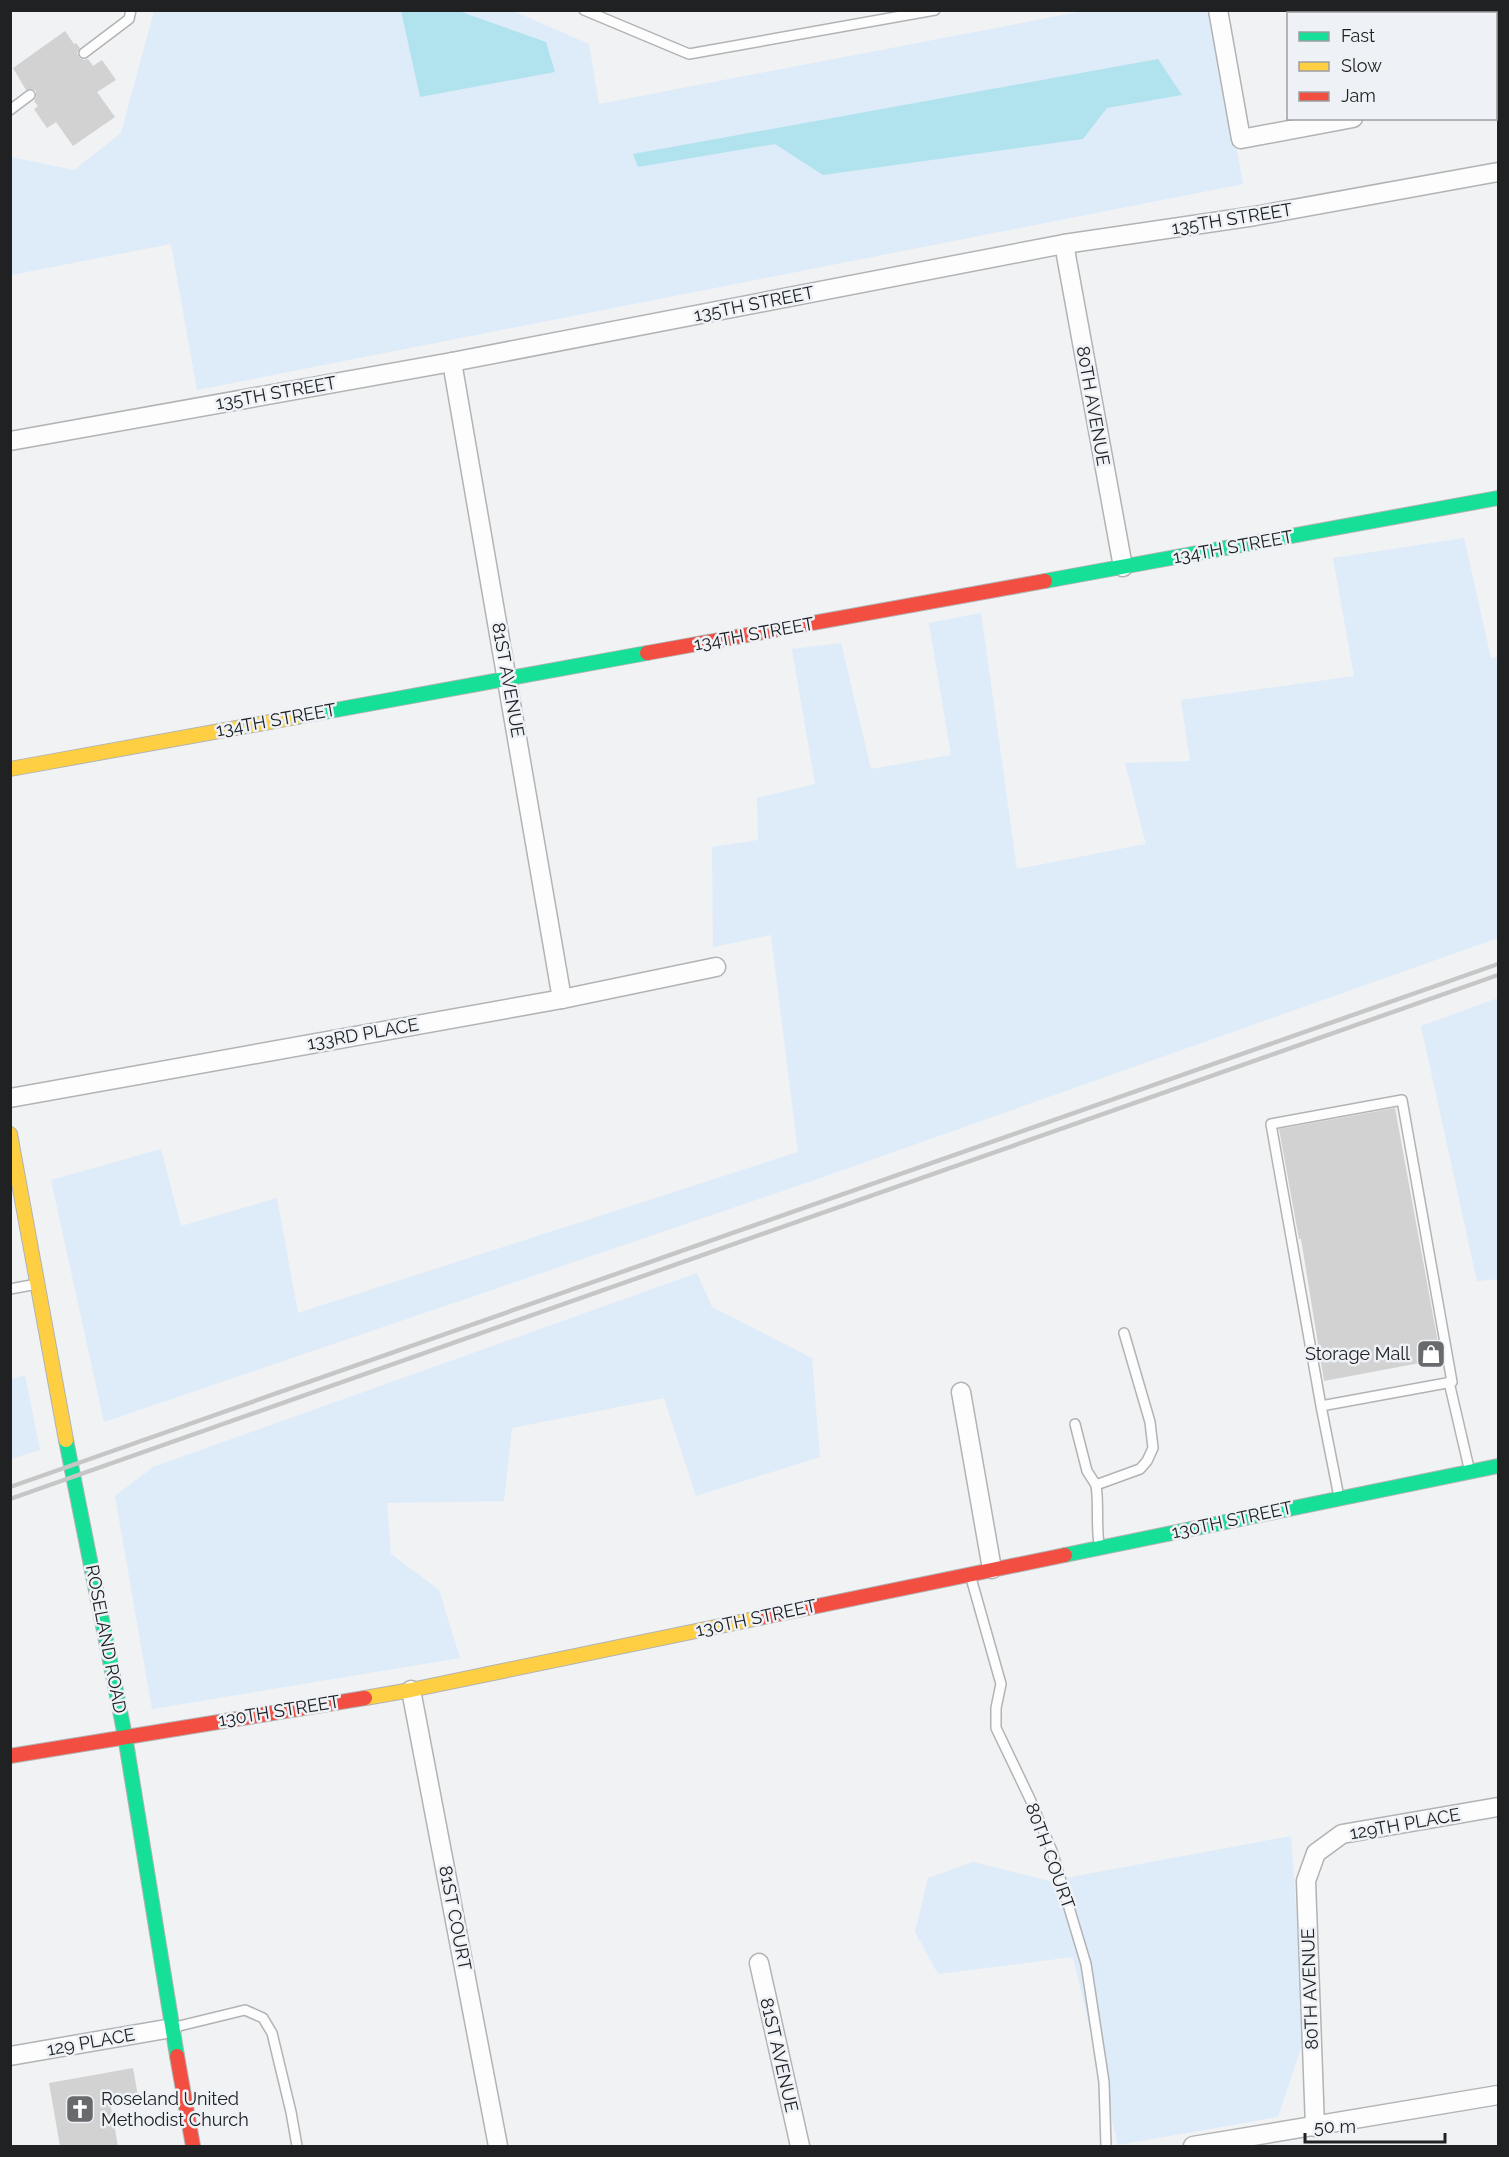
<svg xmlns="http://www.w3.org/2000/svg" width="1509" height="2157" viewBox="0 0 1509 2157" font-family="Raleway,sans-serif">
  <rect width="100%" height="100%" fill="#f0f2f4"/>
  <g fill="#deebf9">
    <path d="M154,11H513L589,44L599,104L1084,11H1211L1243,184L197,390L171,244L11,275V157L74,170L121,133Z"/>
    <path d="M1464,538L1491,658L1498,657V938L803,1184L104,1422L51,1180L161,1149L181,1226L277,1198L298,1313L798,1152L771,935L713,947L712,847L758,840L757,798L815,784L792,649L841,643L871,769L951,755L929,623L981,613L1017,869L1146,844L1125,763L1190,761L1181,700L1354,676L1333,558Z"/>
    <path d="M1498,998V1279L1477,1281L1421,1026Z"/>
    <path d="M697,1273L712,1307L812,1358L820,1457L696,1496L664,1398L512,1428L504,1501L387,1503L391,1554L439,1590L460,1658L152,1709L115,1496L153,1467Z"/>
    <path d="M25,1375L40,1450L11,1459V1379Z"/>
    <path d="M1291,1836L1305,2036L1278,2117L1118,2145L1073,1957L938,1974L915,1932L928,1878L973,1862L1050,1881Z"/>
  </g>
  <g fill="#b1e3ef">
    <path d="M401,11H459L546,42L555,72L420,97Z"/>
    <path d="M1158,59L1182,95L1107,108L1083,139L823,175L775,144L638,167L633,154Z"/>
  </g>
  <g fill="#d2d2d2">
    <path d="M65,31L74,44L76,43L80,48L77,53L79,57L84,60L88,59L93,66L102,60L116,80L97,92L115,117L73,146L56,122L47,128L34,109L38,106L34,101L36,97V91L32,89L26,90L13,68Z"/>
    <path d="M1395,1108L1441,1359L1324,1381L1301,1239H1299L1279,1129Z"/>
    <path d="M133,2068L138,2096L110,2102L118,2146H60L49,2083Z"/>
  </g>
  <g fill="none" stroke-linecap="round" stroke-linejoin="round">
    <g stroke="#b1b3b4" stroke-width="12">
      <g id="lane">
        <path d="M584,10L689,54L935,10"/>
        <path d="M84,53L129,19L131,10"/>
        <path d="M10,110L30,95"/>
        <path d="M10,1289L37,1284"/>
        <path d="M1449,1382L1469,1468"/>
        <path d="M1321,1406L1452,1382L1402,1100L1271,1124L1321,1406L1339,1497"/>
        <path d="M1075,1424L1087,1471L1096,1485"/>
        <path d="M1099,1544C1096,1524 1099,1505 1096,1485L1140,1469L1147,1461L1153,1448L1150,1422L1124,1333"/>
        <path d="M971,1578L1001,1684L996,1708V1728L1030,1799L1052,1851L1086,1964L1104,2082L1106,2146"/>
        <path d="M175,2027L245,2010L263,2018L272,2033L291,2112L297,2146"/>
      </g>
    </g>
    <g stroke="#b1b3b4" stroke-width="21">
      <g id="street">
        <path d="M1218,10L1241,139L1353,118"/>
        <path d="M1384,10V14"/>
        <path d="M1496,89L1498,88"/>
        <path d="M1064,244L1123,567"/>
        <path d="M452,362L562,999"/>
        <path d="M10,441L452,362L1064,244L1255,216L1498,172"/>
        <path d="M10,1098L562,999L716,967"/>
        <path d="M961,1392L992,1569"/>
        <path d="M411,1690L498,2146"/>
        <path d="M759,1963L800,2146"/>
        <path d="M10,2056L172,2028"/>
        <path d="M1315,2127L1306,1881L1316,1853L1342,1834L1498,1807"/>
        <path d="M1193,2146L1498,2095"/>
      </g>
    </g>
    <g stroke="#b1b3b4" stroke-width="16">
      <g id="fast">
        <path d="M1045,581L1498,498"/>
        <path d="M297,717L647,653"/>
        <path d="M66,1440L125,1736L177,2056"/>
        <path d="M1065,1555L1498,1466"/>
      </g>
    </g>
    <g stroke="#b1b3b4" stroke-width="16">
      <g id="slow">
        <path d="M10,769L297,717"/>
        <path d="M10,1134L66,1440"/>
        <path d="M365,1698L411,1690L759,1618"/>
      </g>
    </g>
    <g stroke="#b1b3b4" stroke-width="16">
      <g id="jam">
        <path d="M647,653L1045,581"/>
        <path d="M759,1618L1065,1555"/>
        <path d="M10,1756L365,1698"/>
        <path d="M177,2056L193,2146"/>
      </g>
    </g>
    <use href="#lane" stroke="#fdfdfd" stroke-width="9"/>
    <use href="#street" stroke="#fdfdfd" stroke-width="18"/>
    <use href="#fast" stroke="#16e098" stroke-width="14"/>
    <use href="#slow" stroke="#ffcf43" stroke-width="14"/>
    <use href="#jam" stroke="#f24e42" stroke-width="14"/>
    <g stroke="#c6c6c6" stroke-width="4.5">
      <path d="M10,1487L1498,964"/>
      <path d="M10,1499L1498,975"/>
    </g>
  </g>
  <defs>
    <g id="shop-square" transform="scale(1.5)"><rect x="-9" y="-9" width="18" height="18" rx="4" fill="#696a6c" stroke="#eef2f6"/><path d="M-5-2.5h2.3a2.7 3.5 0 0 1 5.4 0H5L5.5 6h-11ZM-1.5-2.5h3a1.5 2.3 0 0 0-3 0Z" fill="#fff"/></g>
    <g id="church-square" transform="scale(1.5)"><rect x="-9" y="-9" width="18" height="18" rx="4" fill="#696a6c" stroke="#eef2f6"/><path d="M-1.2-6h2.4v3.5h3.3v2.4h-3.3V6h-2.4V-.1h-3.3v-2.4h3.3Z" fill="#fff"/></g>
  </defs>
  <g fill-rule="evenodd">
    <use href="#shop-square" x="1431" y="1354"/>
    <use href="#church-square" x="80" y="2109"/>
  </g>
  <g text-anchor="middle" stroke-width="5" stroke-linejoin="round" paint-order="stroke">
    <g font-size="18" fill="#202123" stroke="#eef2f6">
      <text transform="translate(1232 219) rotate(-9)" y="6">135TH STREET</text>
      <text transform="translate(754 304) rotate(-11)" y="6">135TH STREET</text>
      <text transform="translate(276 393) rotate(-10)" y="6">135TH STREET</text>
      <text transform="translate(1093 406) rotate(80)" y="6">80TH AVENUE</text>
      <text transform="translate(1233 547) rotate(-10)" y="6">134TH STREET</text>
      <text transform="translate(754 634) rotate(-10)" y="6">134TH STREET</text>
      <text transform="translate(508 680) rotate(80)" y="6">81ST AVENUE</text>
      <text transform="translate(276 720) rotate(-10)" y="6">134TH STREET</text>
      <text transform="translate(363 1034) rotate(-10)" y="6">133RD PLACE</text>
      <text transform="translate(1232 1520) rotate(-12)" y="6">130TH STREET</text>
      <text transform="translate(756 1618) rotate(-12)" y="6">130TH STREET</text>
      <text transform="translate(106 1639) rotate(79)" y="6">ROSELAND ROAD</text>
      <text transform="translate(279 1711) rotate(-9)" y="6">130TH STREET</text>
      <text transform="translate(1405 1824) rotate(-10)" y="6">129TH PLACE</text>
      <text transform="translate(1050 1856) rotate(70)" y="6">80TH COURT</text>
      <text transform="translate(455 1918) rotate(79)" y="6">81ST COURT</text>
      <text transform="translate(1310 1989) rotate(-92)" y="6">80TH AVENUE</text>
      <text transform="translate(91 2042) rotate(-10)" y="6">129 PLACE</text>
      <text transform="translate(779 2055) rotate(77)" y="6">81ST AVENUE</text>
    </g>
    <g font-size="18" fill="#202123" stroke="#eef2f6" text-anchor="end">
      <text x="1410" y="1360">Storage Mall</text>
      <text x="101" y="2105" text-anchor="start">Roseland United<tspan x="101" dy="21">Methodist Church</tspan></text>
    </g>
  </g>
  <rect width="1509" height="2157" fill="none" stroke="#202123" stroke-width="24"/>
  <rect x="1287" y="12" width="210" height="108" fill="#eef2f6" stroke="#9c9ea2" stroke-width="1.5"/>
  <rect x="1299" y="32" width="30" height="9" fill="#16e098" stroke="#9c9ea2" stroke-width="1.5"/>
  <text x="1341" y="42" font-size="18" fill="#202123">Fast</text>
  <rect x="1299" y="62" width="30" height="9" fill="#ffcf43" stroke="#9c9ea2" stroke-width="1.5"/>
  <text x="1341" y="72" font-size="18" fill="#202123">Slow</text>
  <rect x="1299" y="92" width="30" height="9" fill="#f24e42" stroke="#9c9ea2" stroke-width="1.5"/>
  <text x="1341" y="102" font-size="18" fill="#202123">Jam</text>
  <path d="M1305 2133v9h140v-9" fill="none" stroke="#202123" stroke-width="3"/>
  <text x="1314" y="2133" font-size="18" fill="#202123" stroke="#eef2f6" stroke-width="4.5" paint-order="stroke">50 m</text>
</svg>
